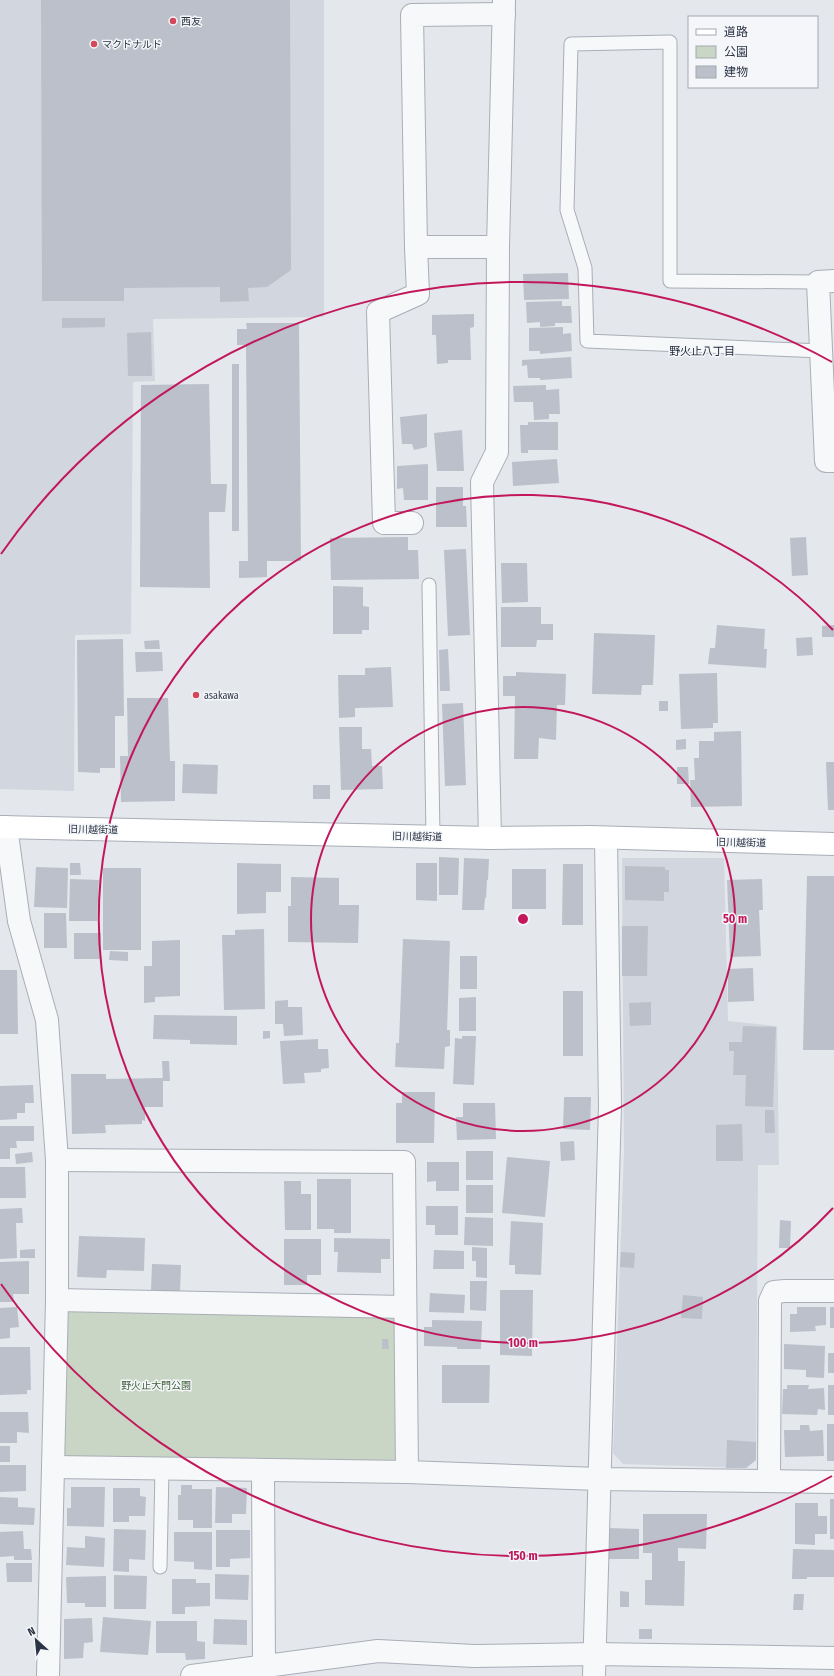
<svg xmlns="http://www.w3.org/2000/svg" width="834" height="1676" viewBox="0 0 834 1676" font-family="'Fira Sans Condensed','Noto Sans JP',sans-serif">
  <rect width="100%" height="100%" fill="#e4e7ec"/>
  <g fill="#d2d6de">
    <path d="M0,0H324V317L153,319L155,381L133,382L131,634L75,635L74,791L0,789Z"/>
    <path d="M622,858H724L728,1021L777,1026L779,1165H758L756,1460L746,1468L623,1464L613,1453L624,1152Z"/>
  </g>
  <path fill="#c9d6c5" d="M57,1300L405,1307L407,1472L53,1467Z"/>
  <g fill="#bbc0ca">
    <path d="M41,0H290L291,270L267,287L248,288L249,301L220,302V287L124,288V301H42Z"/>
    <path d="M568,273L569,299L524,300L523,274Z"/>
    <path d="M562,301V306H571L572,323H555V326L540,327V322L527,323L526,302Z"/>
    <path d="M474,314V327L470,328L471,360H448V363L437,364L436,335H432V315Z"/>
    <path d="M62,318H105V327L62,328Z"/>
    <path d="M246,323H299L301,561H267V577L239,578V561H248L246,345H237V329H247Z"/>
    <path d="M563,327V334L571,333L572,351L540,354V351H529V328Z"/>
    <path d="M151,332L152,376H128L127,333Z"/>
    <path d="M571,357L572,378L540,380V378H528L527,365L522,366V360Z"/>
    <rect x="232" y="364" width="7" height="167"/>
    <path d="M209,384L211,484H227L225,512H209L210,588L140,587L141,385Z"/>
    <path d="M546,385V390L559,389L560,414H549V419L534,420L533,402H514L513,386Z"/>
    <path d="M427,414V447L414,450L412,444H402L400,417Z"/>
    <path d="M528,422H558V450H528V453H521L520,425H528Z"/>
    <path d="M462,430L464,471H437L434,433Z"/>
    <path d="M557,459L559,483L513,486L512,462Z"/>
    <path d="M428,464V500H404L403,488L397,489V466Z"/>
    <path d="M436,487H463V506H466L467,527H436Z"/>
    <path d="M408,537V550H418L419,579L331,580L330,538Z"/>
    <path d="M806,537L808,575L792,576L790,538Z"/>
    <path d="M466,549L470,635L448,636L444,550Z"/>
    <path d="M501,563H527L528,602L502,603Z"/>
    <path d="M333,586L363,587V606L369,607V630H362V634H333Z"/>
    <path d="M501,607H541V624H553V640H537L536,647H501Z"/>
    <path d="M717,625L765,629L764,649H767L766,668L708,664L710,648H715Z"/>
    <path d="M834,625V637H822V626Z"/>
    <path d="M594,633L655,635L653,685H642L641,695L592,694Z"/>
    <path d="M812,637L813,655L797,656L796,638Z"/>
    <path d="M123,639L124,716H115V768H100V773L78,772L77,640Z"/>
    <path d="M159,640L160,649H145L144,641Z"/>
    <path d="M448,649L450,691H440L439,650Z"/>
    <path d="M135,652H162L163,671L136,672Z"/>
    <path d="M391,667L393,707L355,708V717L339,718L338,675H365V668Z"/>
    <path d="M516,672L566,674L565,705H557L556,740L539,738L538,759H514L515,696H503V676H516Z"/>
    <path d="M717,673L718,723H713V728L681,729L679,674Z"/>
    <path d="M127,698H168L170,761H175V801L121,802L120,756H128Z"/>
    <rect x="659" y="701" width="9" height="10"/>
    <path d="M463,703L466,785L445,786L442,704Z"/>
    <path d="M339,727H362V749H371L372,766H382L383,789L341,790Z"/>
    <path d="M741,731L742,806L691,807L690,780H695L694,758H699V741H714V732Z"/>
    <path d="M686,739V749L676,750V740Z"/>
    <path d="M826,762H834V810H828Z"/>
    <path d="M183,764L218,765L217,794L182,793Z"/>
    <path d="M677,767H688L689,784H677Z"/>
    <rect x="313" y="785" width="17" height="14"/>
    <path d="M439,857L459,858L458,895H439Z"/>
    <path d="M464,858L489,859L488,880H487L486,898H485L484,910H462Z"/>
    <path d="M70,863H80L81,875H70Z"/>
    <path d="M237,863L281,864V892H266V913L237,914Z"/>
    <path d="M416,863H437V901L416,900Z"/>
    <path d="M563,864H583V925H562Z"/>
    <path d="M625,866L665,867V870H669V892H664V901L625,900Z"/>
    <path d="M36,867L68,868L67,908L34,907Z"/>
    <rect x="103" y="868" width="38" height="82"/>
    <rect x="512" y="869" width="34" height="40"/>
    <path d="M807,876H834V1050H803Z"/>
    <path d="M291,877L339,878V905H359L358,943L288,942V906H291Z"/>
    <path d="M70,879L99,880L97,921H69Z"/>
    <path d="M762,879L763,910H759L761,956L730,957L727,880Z"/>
    <path d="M44,913H66L67,948H44Z"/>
    <path d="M622,926H648L647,976H622Z"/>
    <path d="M264,929L265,1009L224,1010L222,935H235V930Z"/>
    <rect x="74" y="933" width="27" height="26"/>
    <path d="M403,939L450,941L447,1030H450V1046L445,1047L444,1069L395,1067L396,1043H399Z"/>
    <path d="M180,940V996L155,997V1002L144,1003V966H152V941Z"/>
    <path d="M110,951L128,952V961L109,960Z"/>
    <rect x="460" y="956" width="17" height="33"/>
    <path d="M753,968L754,1001L728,1002V969Z"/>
    <path d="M0,970H17L18,1034H0Z"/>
    <rect x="563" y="991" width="20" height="65"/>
    <path d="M476,997V1031H459V998Z"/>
    <path d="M288,1000V1007H302L303,1035L284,1036L283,1024H275V1001Z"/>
    <path d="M651,1002V1025L630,1026L629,1003Z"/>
    <path d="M154,1015L237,1016V1045L190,1044V1040L153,1039Z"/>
    <path d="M743,1026L776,1027L773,1107L745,1106L746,1075H733L734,1051H729V1042H742Z"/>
    <path d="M263,1031H270V1038L263,1039Z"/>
    <path d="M462,1036H476L474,1085L453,1084L455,1038L462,1039Z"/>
    <path d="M318,1039V1049H328L329,1068L321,1069V1072L304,1073L305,1083L283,1084L280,1041Z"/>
    <path d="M162,1061H169L170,1081H163Z"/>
    <path d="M71,1074H106V1079L163,1078V1107H145V1121L142,1120V1124L105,1125L106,1133L72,1134Z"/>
    <path d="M33,1085L34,1103H25V1113H17V1119L0,1120V1086Z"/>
    <path d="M402,1092H435L434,1143H396V1103H402Z"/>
    <path d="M564,1097H591L590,1130L563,1129Z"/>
    <path d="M463,1103H495L496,1139L457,1140L456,1117H463Z"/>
    <path d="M765,1110H774L775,1133H765Z"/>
    <path d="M742,1124L743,1161H716V1125Z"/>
    <path d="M0,1126H34V1141H16L17,1148H10V1159H0Z"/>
    <path d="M574,1141L575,1160L561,1161L560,1142Z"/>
    <rect x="466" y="1151" width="27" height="29"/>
    <path d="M32,1152L33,1162L16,1164L15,1154Z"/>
    <path d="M507,1157L550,1161L545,1217L502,1213Z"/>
    <path d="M427,1162H459V1191H436V1181L427,1182Z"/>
    <path d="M0,1167H25L26,1198H0Z"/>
    <path d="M317,1179H351V1233H334V1229H317Z"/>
    <path d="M284,1181H301V1194H311V1230H285Z"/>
    <rect x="466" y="1185" width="27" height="28"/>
    <path d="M426,1206H458V1235H435V1225H426Z"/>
    <path d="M22,1208L23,1223H16L17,1258L0,1259V1209Z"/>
    <path d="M465,1217L493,1218V1246L464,1245Z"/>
    <path d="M780,1220L791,1221L790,1248H779Z"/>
    <path d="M511,1221L543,1223L541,1275L515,1274V1265H509Z"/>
    <path d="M79,1236L145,1238L144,1271L107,1270L106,1278L77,1277Z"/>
    <path d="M334,1238L390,1239V1259H381V1273L337,1272L338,1252H334Z"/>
    <path d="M284,1239H321V1275H307V1285H284Z"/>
    <path d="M472,1247L487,1248V1278L476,1277V1261H472Z"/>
    <path d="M35,1249V1258H20V1250Z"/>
    <path d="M434,1250L464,1251V1269H433Z"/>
    <path d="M621,1252L635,1253L634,1268L620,1267Z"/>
    <path d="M29,1261V1294H13L14,1302H0V1262Z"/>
    <path d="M152,1264L181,1265L180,1292L151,1291Z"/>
    <path d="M470,1281H487L486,1311L470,1310Z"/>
    <path d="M500,1290H533L532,1356L500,1355Z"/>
    <path d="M430,1293L465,1295L464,1313L429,1312Z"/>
    <path d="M683,1295L703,1297L702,1319L681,1318Z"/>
    <path d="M17,1307L19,1327L10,1328V1338L0,1339V1308Z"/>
    <path d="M797,1307H826V1325L815,1326L816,1331L790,1332V1314H797Z"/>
    <rect x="830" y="1307" width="4" height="21"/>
    <path d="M432,1320L482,1321L481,1349H457V1347L424,1346V1327H432Z"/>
    <path d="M382,1339H388L389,1349H382Z"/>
    <path d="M784,1344L825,1346L824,1378L806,1377V1370L784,1369Z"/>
    <path d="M0,1347H30L31,1390H27V1394L0,1395Z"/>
    <rect x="828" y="1353" width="6" height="20"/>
    <path d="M442,1365H490L489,1403H442Z"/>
    <path d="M787,1385H809L808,1389L824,1388L825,1410L818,1409L817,1415L782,1414L783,1389H787Z"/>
    <rect x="828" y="1385" width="6" height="30"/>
    <path d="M0,1412H28L29,1433L17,1432V1443H0Z"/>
    <rect x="827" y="1424" width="7" height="37"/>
    <path d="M800,1425H809L810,1431L823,1430L824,1456L785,1457L784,1430H800Z"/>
    <path d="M727,1440L756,1442V1460L746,1468H726Z"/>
    <rect x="0" y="1446" width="10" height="16"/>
    <path d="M0,1465H26V1491L0,1492Z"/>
    <path d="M181,1485H192V1489H212V1528H193V1520H178V1495H181Z"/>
    <path d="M71,1487H105L104,1527L67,1526V1508H71Z"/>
    <path d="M216,1487L247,1488L246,1514H232V1523H215Z"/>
    <path d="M113,1488H140V1496L146,1497L145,1516H129V1522H113Z"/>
    <path d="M0,1497L18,1498V1507L35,1508L34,1525L0,1524Z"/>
    <rect x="830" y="1499" width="4" height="40"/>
    <path d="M795,1503H818V1516H827V1534H815V1545L795,1544Z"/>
    <path d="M643,1514H707L706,1549L678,1548V1561H685L684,1606L645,1605V1580H652V1553H643Z"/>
    <path d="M608,1528L639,1529V1559H608Z"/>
    <path d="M114,1529L146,1530L145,1560L129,1559V1572L113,1571Z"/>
    <path d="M216,1530H250V1558L230,1559V1567H216Z"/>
    <path d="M23,1531L24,1549H31L32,1560H14V1556L0,1557V1532Z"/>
    <path d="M174,1532H212V1570L194,1569V1562L174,1561Z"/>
    <path d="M85,1536L105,1538L104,1567L66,1565L67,1547L85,1548Z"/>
    <path d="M793,1549L834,1550V1577H807V1579H792Z"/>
    <path d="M6,1563H32V1582H7Z"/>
    <path d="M215,1574L249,1575L248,1600L215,1599Z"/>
    <path d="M114,1575L147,1576L146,1609H114Z"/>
    <path d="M106,1576V1607H85V1603H67L66,1577Z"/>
    <path d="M172,1579H196V1583H210V1606L185,1607V1614H172Z"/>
    <path d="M620,1591L629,1592V1607H620Z"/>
    <path d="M794,1594H804L803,1610H793Z"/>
    <path d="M103,1617L151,1621L148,1655L100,1652Z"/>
    <path d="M92,1618L93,1642L84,1643L83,1658L64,1659V1619Z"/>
    <path d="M214,1619L247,1620V1645L213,1644Z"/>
    <path d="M156,1621H197V1641L205,1642V1659L186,1660L185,1653H156Z"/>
    <rect x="639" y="1629" width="13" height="10"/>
  </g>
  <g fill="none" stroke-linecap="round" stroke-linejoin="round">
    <g stroke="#a9aeb7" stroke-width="15">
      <g id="lane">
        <path d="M818,282L670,281V42L571,44L567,210L585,268L587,341L821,351"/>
        <path d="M429,585L433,837"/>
        <path d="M160,1567L162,1469"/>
      </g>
    </g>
    <g stroke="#a9aeb7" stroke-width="24">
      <g id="street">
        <path d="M416,247H498"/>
        <path d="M834,281L818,282L826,461H834"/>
        <path d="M412,523H384L378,312L418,294L416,247L412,15L504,14"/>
        <path d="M6,827L19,921L47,1020L57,1160V1300L48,1676"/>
        <path d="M490,838L482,482L497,452L498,247L504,0"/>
        <path d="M57,1160L404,1162L407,1472"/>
        <path d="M57,1300L405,1307"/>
        <path d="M53,1467L407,1472L598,1479L834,1482"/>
        <path d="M263,1470L264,1667"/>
        <path d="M769,1480L770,1301L774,1292L785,1291H834"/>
        <path d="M192,1676L378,1651L474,1656L595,1654L834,1658"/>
        <path d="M594,1676L610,1106L606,839"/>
      </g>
    </g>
    <g stroke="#a9aeb7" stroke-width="24">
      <path id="secondary" d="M0,827L490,838L591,837L834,844"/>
    </g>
    <use href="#lane" stroke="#f7f8fa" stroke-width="13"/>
    <use href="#street" stroke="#f7f8fa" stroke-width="22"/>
    <use href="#secondary" stroke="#fff" stroke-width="22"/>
  </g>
  <g fill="none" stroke="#c2185b" stroke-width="2">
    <circle cx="523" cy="919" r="212"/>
    <path d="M833 1208A424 424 0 1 1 833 630"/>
    <path d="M832 1476A637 637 0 0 1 1 1284M1 554A637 637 0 0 1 832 362"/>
  </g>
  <g fill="#d1495b" stroke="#f4f6f9" stroke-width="1.5">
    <circle cx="173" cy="21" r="4"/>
    <circle cx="94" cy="44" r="4"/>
    <circle cx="196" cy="695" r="4"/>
  </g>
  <g text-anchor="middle" stroke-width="3" stroke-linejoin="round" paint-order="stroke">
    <g font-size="10" fill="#2b3445" stroke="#f4f6f9" text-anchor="start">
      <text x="181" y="25">西友</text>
      <text x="102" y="48">マクドナルド</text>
      <text x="204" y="699">asakawa</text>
    </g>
    <g font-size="10" fill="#2b3445" stroke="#f4f6f9">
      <text transform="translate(93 829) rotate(1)" y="4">旧川越街道</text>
      <text transform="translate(417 836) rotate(1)" y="4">旧川越街道</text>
      <text transform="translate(741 842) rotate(1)" y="4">旧川越街道</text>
    </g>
    <g font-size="10" fill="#3f6138" stroke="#f4f6f9">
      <text x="156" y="1389">野火止大門公園</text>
    </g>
    <g font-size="11" fill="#1d2536" stroke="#f4f6f9">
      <text x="702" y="355">野火止八丁目</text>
    </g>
  </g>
  <circle cx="523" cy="919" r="6" fill="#c2185b" stroke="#f4f6f9" stroke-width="2"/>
  <g font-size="12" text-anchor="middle" font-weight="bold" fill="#c2185b" stroke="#f4f6f9" stroke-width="3" stroke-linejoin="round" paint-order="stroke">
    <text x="735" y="923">50 m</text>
    <text x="523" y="1347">100 m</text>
    <text x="523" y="1560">150 m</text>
  </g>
  <rect x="688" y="16" width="130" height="72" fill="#f4f6f9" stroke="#a4a8b1"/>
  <rect x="696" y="29" width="20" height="6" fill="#ffffff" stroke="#a4a8b1"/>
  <text x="724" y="36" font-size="12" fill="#2b3445">道路</text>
  <rect x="696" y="46" width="20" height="12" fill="#c9d6c5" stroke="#a4a8b1"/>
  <text x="724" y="56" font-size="12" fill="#2b3445">公園</text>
  <rect x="696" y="66" width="20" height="12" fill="#bbc0ca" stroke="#a4a8b1"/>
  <text x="724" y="76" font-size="12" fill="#2b3445">建物</text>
  <g transform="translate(36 1640) rotate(333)" stroke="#f4f6f9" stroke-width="3" paint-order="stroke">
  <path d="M0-3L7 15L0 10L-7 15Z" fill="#2b3445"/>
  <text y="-6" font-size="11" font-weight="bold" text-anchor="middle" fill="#2b3445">N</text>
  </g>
</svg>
